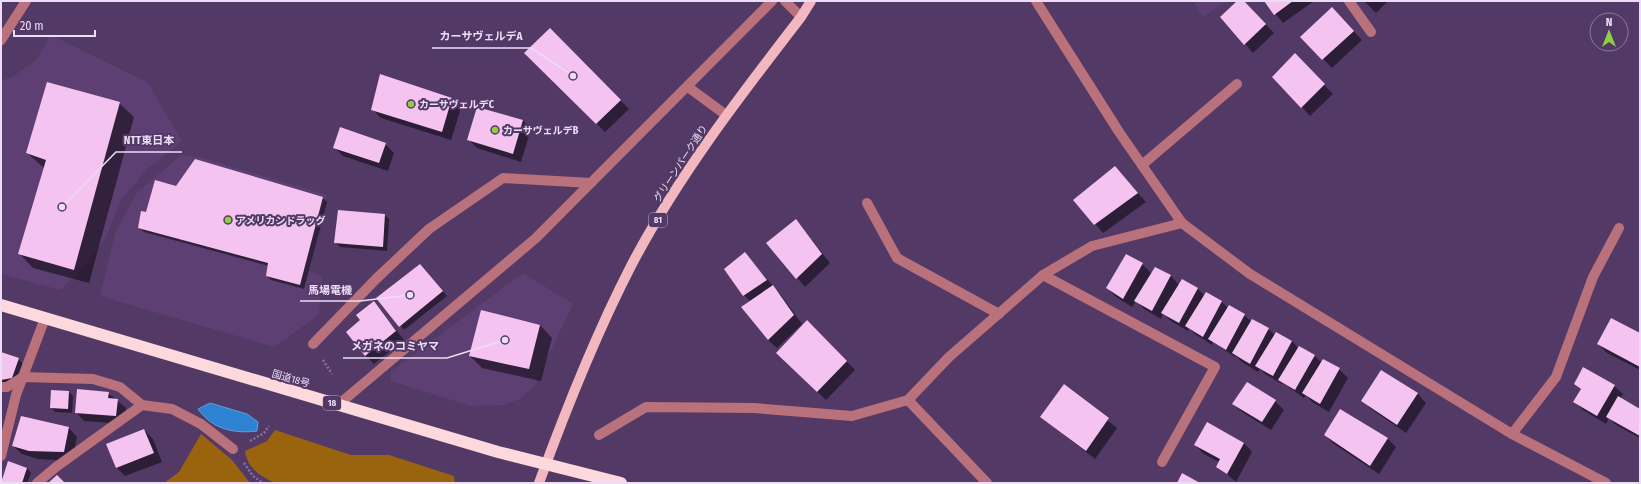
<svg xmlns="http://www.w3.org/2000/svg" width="1641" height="484" viewBox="0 0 1641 484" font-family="'Fira Sans Condensed','Noto Sans JP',sans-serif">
  <rect width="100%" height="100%" fill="#533966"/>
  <g fill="#5e3f73">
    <path d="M1193,1H1226L1203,17Z"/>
    <path d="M51,35L147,82L182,141L148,168L122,199L105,239L83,268L60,290L1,274V80L11,78L36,60Z"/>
    <path d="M181,155L199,157L327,195L309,271L322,276L319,315L274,347L100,296L115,233L136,194Z"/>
    <path d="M523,273L573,304L534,386L520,399L503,405L471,406L391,381V371Z"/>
  </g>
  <g fill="#9a640f">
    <path d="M275,430L351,455H389L454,476L455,483H275C259,475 248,469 245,451L267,441Z"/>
    <path d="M201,434L232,460L250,483H164L179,472Z"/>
  </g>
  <path fill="#2d82d1" stroke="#669ddd" d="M210,403L247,414L258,422L257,431C234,434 212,429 198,409Z"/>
  <g fill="#0007">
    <path d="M1239,1H1243L1274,33L1253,53L1222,17Z"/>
    <path d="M1265,1H1314L1283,23Z"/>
    <path d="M1364,1H1388L1376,13Z"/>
    <path d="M1332,8L1362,40L1332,68L1302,37Z"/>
    <path d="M550,30L629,109L605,132L526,53Z"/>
    <path d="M1295,55L1333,94L1310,116L1302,107Z"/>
    <path d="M380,76L452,99L461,108L451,140L381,118L372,109Z"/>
    <path d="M119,103L134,117L89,283L33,268L19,253L44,168L27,153Z"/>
    <path d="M523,120L531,129L521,162L477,148L468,139Z"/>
    <path d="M385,144L394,153L388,171L343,156L334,147Z"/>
    <path d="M195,160L323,198L327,202L304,289L271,280L267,276L269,266L144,232L139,228L147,213L177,187Z"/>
    <path d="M1115,167L1146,202L1103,233L1075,200Z"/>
    <path d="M385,215L389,219L387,251L340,247L335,242Z"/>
    <path d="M796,220L830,263L805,287L767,243Z"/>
    <path d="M745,254L781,295L802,324L777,348L768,340L751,302L744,295Z"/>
    <path d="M1127,256L1142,264L1152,274L1155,268L1171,276L1179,285L1182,280L1198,289L1205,296L1222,302L1228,308L1244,315L1252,322L1253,321L1268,329L1275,335L1292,341L1298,348L1314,355L1322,363L1339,369L1348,378L1329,412L1312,402L1306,395L1304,398L1283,383L1282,384L1265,374L1260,369L1258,372L1242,362L1236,356L1235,357L1213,342L1212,345L1195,334L1189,328L1188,331L1171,321L1163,314L1161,319L1144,309L1136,301L1132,307L1116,297L1107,288Z"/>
    <path d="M424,270L447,296L404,330L378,298Z"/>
    <path d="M374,303L404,340L374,364L365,355L362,320Z"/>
    <path d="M807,321L855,370L826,400L786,362Z"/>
    <path d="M540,325L552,338L541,381L482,368L470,356Z"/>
    <path d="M1640,334V370L1607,353L1598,344Z"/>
    <path d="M1,353L18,359L27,368L1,391Z"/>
    <path d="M1382,372L1418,394L1426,403L1406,433L1371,409L1363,400Z"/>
    <path d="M1575,384L1614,386L1623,394L1620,399L1640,410V438L1616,425L1609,418L1606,424L1583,410L1575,402L1581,390Z"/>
    <path d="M1064,385L1117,428L1095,459L1041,417Z"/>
    <path d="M52,391L69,392L73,396L72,413L55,412L51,407Z"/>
    <path d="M108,393L126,408L125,424L84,421L76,412Z"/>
    <path d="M1275,401L1284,410L1271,430L1242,412L1233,404Z"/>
    <path d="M1340,410L1388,439L1396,447L1379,474L1334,444L1325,435Z"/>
    <path d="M69,428L77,437L72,461L38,459L22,454L13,446Z"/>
    <path d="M144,430L153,439L162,462L125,476L116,467Z"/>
    <path d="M1244,443L1252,452L1236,482L1218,466L1219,462L1204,454L1195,445Z"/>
    <path d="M27,468L31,473L27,483H2Z"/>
  </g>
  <g fill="#f5c3ef">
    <path d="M1237,1H1244L1266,24L1244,45L1220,17Z"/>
    <path d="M1264,1H1293L1274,15Z"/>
    <path d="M1332,7L1354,31L1322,60L1300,37Z"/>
    <path d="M550,28L621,100L596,124L524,53Z"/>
    <path d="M1295,53L1325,84L1301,108L1272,77Z"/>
    <path d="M380,74L452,98L442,132L371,110Z"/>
    <path d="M47,82L120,102L74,270L18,254L46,160L26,153Z"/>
    <path d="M477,107L523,120L513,154L467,140Z"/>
    <path d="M340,127L386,143L379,163L333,148Z"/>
    <path d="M195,159L323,197L300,285L266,276L268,263L138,228L141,211L146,212L155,180L176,186Z"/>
    <path d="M1115,166L1138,193L1094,225L1073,200Z"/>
    <path d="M338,210L385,214L383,247L334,243Z"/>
    <path d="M796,219L822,254L796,279L766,243Z"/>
    <path d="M745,252L767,280L743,296L724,269Z"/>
    <path d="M1126,254L1143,263L1123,299L1106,288Z"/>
    <path d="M420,264L443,291L399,327L376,298Z"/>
    <path d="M1155,267L1171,275L1152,311L1134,301Z"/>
    <path d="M1182,279L1198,288L1179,323L1161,313Z"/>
    <path d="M773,285L794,315L768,340L741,307Z"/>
    <path d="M1206,292L1222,301L1203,337L1185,326Z"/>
    <path d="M374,301L396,331L365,356L346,332L360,320L356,315Z"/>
    <path d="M1229,305L1245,314L1226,350L1208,339Z"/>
    <path d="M481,310L540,325L529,369L469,356Z"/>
    <path d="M1611,318L1640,333V367L1597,344Z"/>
    <path d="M1252,319L1269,328L1250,364L1232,353Z"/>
    <path d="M807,320L847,361L817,392L776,353Z"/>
    <path d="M1276,332L1292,341L1273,376L1255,366Z"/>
    <path d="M1299,346L1315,355L1295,390L1278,380Z"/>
    <path d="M1,352L19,358L12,378L1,380Z"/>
    <path d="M1323,359L1340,368L1320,404L1302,393Z"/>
    <path d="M1583,367L1615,385L1597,416L1573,402L1581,389L1574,384Z"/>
    <path d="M1381,370L1418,393L1397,425L1361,401Z"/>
    <path d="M1247,382L1276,400L1262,422L1232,404Z"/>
    <path d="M1064,384L1109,418L1086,451L1040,417Z"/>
    <path d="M77,389L109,392L108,398L118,399L116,416L75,413Z"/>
    <path d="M51,390L69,391L68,409L50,408Z"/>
    <path d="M1618,396L1640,409V436L1606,417Z"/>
    <path d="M1340,409L1388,438L1370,466L1324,435Z"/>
    <path d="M21,416L69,427L64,452L29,451L12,446Z"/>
    <path d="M1207,422L1244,443L1227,474L1216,467L1220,459L1194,445Z"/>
    <path d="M144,429L154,453L116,468L106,444Z"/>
    <path d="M8,461L27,468L22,483H1Z"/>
    <path d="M1182,473L1200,483H1177Z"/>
    <path d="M57,475L65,483H48Z"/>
  </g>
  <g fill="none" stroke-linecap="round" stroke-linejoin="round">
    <g stroke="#89739a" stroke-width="2.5" stroke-dasharray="2 2" stroke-linecap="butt">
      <path d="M323,360L332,374"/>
      <path d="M250,441L264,433L269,426"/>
      <path d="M244,463L253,476L263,483"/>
    </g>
    <g stroke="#b9717b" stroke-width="10">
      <path d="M785,1L801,17"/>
      <path d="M1036,1L1119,132L1182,223L1250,274L1512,434L1606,483"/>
      <path d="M1349,1L1371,32"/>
      <path d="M1,40L26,1"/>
      <path d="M688,87L726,115"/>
      <path d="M1142,165L1237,84"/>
      <path d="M867,203L897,258L999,314"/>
      <path d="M1043,275L1215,367L1162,462"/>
      <path d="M313,344L376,279L429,229L503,178L591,183"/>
      <path d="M1,387H7L23,377L93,379L120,387L142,405L172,409L201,424L233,449"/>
      <path d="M908,400L987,483"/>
      <path d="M338,405L536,238L772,1"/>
      <path d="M1512,434L1556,377L1593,277L1619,228"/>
      <path d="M599,435L646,407L754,408L852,416L908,400L949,357L1043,275L1092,246L1182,223"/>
      <path d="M1,456L16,395L45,318"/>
      <path d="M37,483L56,467L142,405"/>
    </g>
    <path stroke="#f3b7bf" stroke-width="10" d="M539,483C566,409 595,336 631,266C678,176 740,96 801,17L811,1"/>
    <path stroke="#fdd8dc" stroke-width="12" d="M1,305L498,452L621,483"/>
  </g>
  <g fill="#8fcd42" stroke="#533966" stroke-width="1.5">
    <circle cx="411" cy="104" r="4"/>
    <circle cx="495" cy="130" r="4"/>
    <circle cx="228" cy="220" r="4"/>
  </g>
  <g text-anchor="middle" stroke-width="4" stroke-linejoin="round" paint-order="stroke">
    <g fill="#533966" stroke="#beaccc" stroke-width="1">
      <rect x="649" y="213" width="18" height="14" rx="3"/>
      <rect x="323" y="396" width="18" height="14" rx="3"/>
    </g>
    <g font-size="9" font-weight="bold" fill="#ecddf8">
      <text x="658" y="223">81</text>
      <text x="332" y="406">18</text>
    </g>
    <g font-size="10" font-weight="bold" fill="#ecddf8" stroke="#533966" text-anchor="start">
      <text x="419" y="108">カーサヴェルデC</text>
      <text x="503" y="134">カーサヴェルデB</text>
      <text x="236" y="224">アメリカンドラッグ</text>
    </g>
    <g font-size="10" fill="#ecddf8" stroke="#533966">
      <text transform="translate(680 163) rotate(-57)" y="4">グリーンパーク通り</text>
      <text transform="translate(291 378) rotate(16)" y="4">国道18号</text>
    </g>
  </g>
  <path fill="none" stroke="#ecddf8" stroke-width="1.5" d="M573 76L531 48H432M62 207L116 152H182M410 295L360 301H300M505 340L447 358H343"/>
  <g fill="#ecddf8" stroke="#533966" stroke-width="1.5">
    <circle cx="573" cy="76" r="4"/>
    <circle cx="62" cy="207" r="4"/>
    <circle cx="410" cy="295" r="4"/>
    <circle cx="505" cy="340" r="4"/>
  </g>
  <g font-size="11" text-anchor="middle" font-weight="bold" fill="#ecddf8" stroke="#533966" stroke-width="4" stroke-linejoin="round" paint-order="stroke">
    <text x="481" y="40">カーサヴェルデA</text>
    <text x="149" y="144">NTT東日本</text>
    <text x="330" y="294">馬場電機</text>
    <text x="395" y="350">メガネのコミヤマ</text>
  </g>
  <rect width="1641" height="484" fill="none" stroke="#ecddf8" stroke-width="4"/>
  <g transform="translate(1609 32)"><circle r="19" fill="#533966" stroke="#907ba0"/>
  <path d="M0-3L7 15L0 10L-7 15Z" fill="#8fcd42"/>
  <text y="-6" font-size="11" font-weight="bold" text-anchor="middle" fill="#ecddf8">N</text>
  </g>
  <path d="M14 30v6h81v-6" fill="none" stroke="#ecddf8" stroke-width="2"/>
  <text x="20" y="30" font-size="12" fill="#ecddf8" stroke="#533966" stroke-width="3" paint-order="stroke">20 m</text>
</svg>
